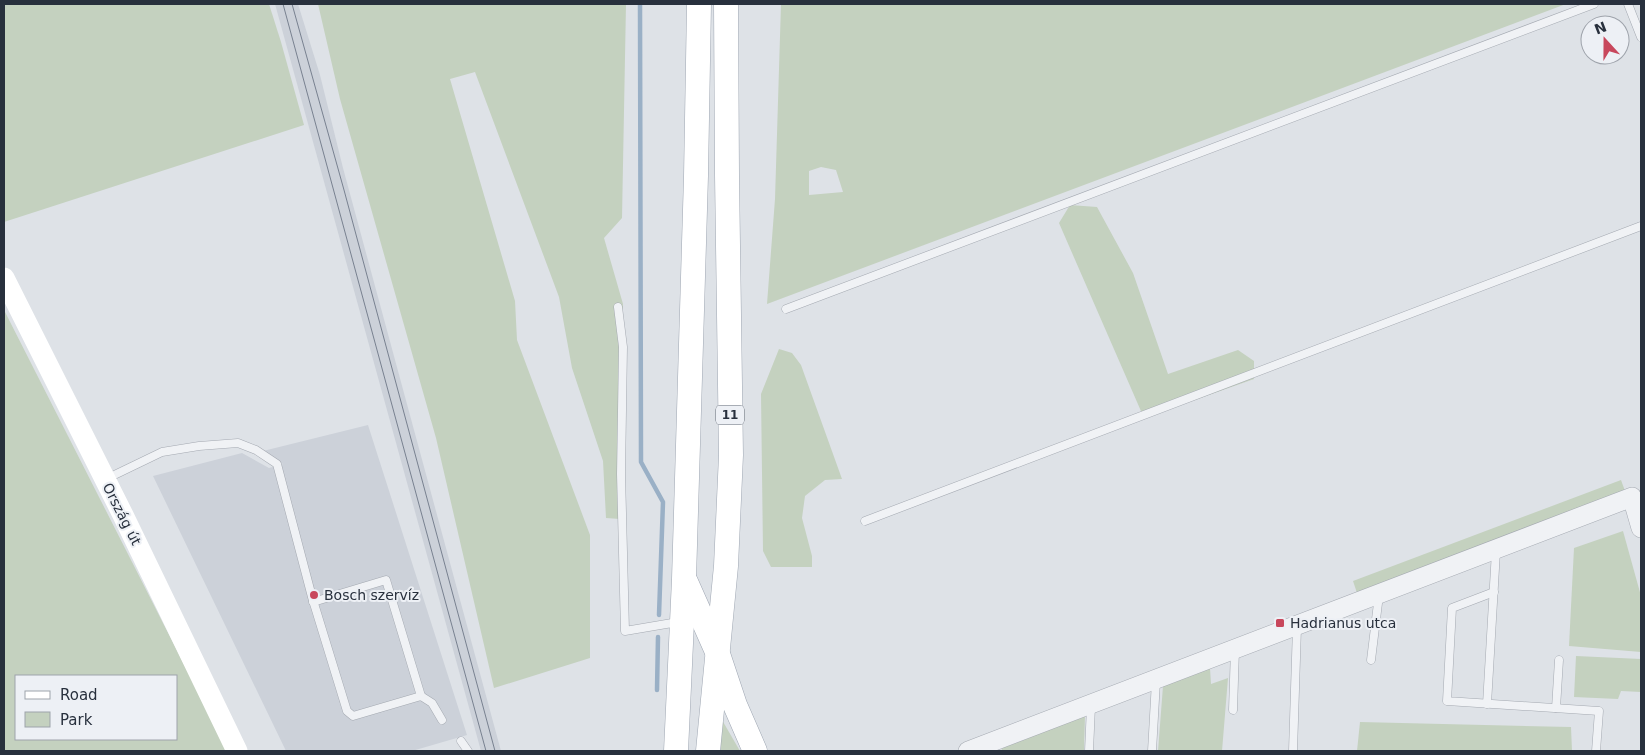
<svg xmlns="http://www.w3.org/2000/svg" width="1645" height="755" viewBox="0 0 1645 755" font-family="'DejaVu Sans',sans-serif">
  <rect width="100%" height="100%" fill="#dee2e7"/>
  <g fill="#ccd1d9">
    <path d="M275,4H298L320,75L343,168L501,751H481Z"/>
    <path d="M368,425L467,735L412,751H286L153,476L242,453L269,468L283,464L263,451Z"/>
  </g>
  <g fill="#c4d1bf" fill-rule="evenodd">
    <path d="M4,4H269L281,42L304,125L4,222Z"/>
    <path d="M318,4H626L622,218L604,238L623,304L620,519L606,518L603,461L572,368L559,297L475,72L450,79L515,301L517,340L590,535V658L494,688L436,438L340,99Z"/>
    <path d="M781,4H1566L767,304L775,199ZM821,167L836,170L843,192L809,195V171Z"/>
    <path d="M1070,205L1097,207L1133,273L1168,374L1238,350L1254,361V379L1144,418L1059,223Z"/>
    <path d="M4,310L228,751H4ZM16,676H176V739H16Z"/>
    <path d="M779,349L792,353L801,365L842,479L825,480L805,496L802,518L812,556V567H771L763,551L761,394Z"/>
    <path d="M1621,480L1625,491L1357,593L1353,581Z"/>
    <path d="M1623,531L1641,596V652L1569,646L1574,548Z"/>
    <path d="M1576,656L1641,659V692L1621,691L1618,699L1574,697Z"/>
    <path d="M1210,668L1211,684L1228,678L1222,751H1158L1163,686Z"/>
    <path d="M1085,715L1084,751H1001L1004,745Z"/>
    <path d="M722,720L740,751H714Z"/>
    <path d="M1360,722L1571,727L1572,751H1357Z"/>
  </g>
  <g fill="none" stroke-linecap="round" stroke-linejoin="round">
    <g stroke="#9ab0c6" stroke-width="4.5">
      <path d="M640,4L641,462L663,502L659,615"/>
      <path d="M657,690L658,637"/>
    </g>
    <g stroke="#a4a9b1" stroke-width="9">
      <g id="service">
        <path d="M1628,4L1641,37"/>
        <path d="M618,307L623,347L621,474L625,631L678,622"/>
        <path d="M786,309L1594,4"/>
        <path d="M106,479L162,452L199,446L238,443L256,450L277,464L312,597L347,711L353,716L421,696L432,703L442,720"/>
        <path d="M865,521L1641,226"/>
        <path d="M1494,592L1452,608L1447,701L1599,711L1596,751"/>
        <path d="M313,602L386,580L421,696"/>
        <path d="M1371,660L1379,595"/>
        <path d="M1487,704L1496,551"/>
        <path d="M1556,708L1559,660"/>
        <path d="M1233,710L1235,649"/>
        <path d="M461,741L468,751"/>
        <path d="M1089,751L1091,706"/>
        <path d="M1152,751L1156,681"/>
        <path d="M1293,751L1297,627"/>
      </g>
    </g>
    <g stroke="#a4a9b1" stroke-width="20">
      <path id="tertiary" d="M968,751L1632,497L1641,528"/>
    </g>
    <g stroke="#9ea6b2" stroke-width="25">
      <g id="primary">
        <path d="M686,582L718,654L735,705L755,751"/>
        <path d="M676,751L684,579L696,176L699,4"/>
        <path d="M708,751L726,566L731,455L727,175L726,4"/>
      </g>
    </g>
    <use href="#service" stroke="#f0f2f5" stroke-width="8"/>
    <use href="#tertiary" stroke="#f0f2f5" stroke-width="19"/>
    <path stroke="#fff" stroke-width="21" d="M4,278L123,515L237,751"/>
    <use href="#primary" stroke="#fff" stroke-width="24"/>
    <g stroke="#788190" stroke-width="1">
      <path d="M283,4L486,751"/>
      <path d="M292,4L344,190L495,751"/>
    </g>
  </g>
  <g fill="#c8475c" stroke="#edf0f5" stroke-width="2">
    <circle cx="314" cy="595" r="5"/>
    <rect x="1275" y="618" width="10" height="10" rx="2.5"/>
  </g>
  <g text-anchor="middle" stroke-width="4" stroke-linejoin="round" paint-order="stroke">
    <rect fill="#edf0f5" stroke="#636a74" stroke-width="1" x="716" y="405.5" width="28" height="19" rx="4"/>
    <g font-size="12" font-weight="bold" fill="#28303d">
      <text x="730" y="419">11</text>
    </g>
    <g font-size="14" fill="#28303d" stroke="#edf0f5">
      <text transform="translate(122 514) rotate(63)" y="5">Ország út</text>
    </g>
    <g font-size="14" fill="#28303d" stroke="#edf0f5" text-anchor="start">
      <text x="324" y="600">Bosch szervíz</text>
      <text x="1290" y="628">Hadrianus utca</text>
    </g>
  </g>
  <rect width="1645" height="755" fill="none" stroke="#28303d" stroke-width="10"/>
  <rect x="15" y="675" width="162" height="65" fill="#edf0f5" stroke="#9ea3ab"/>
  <rect x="25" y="691" width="25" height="8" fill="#ffffff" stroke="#9ea3ab"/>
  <text x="60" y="700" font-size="15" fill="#28303d">Road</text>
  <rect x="25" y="712" width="25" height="15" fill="#c4d1bf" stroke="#9ea3ab"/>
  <text x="60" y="725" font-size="15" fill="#28303d">Park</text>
  <g transform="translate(1605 40) rotate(339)"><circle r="24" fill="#edf0f5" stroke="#9ea3ab"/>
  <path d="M0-4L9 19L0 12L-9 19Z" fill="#c8475c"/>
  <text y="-8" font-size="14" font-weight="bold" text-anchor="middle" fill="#28303d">N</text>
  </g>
</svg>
